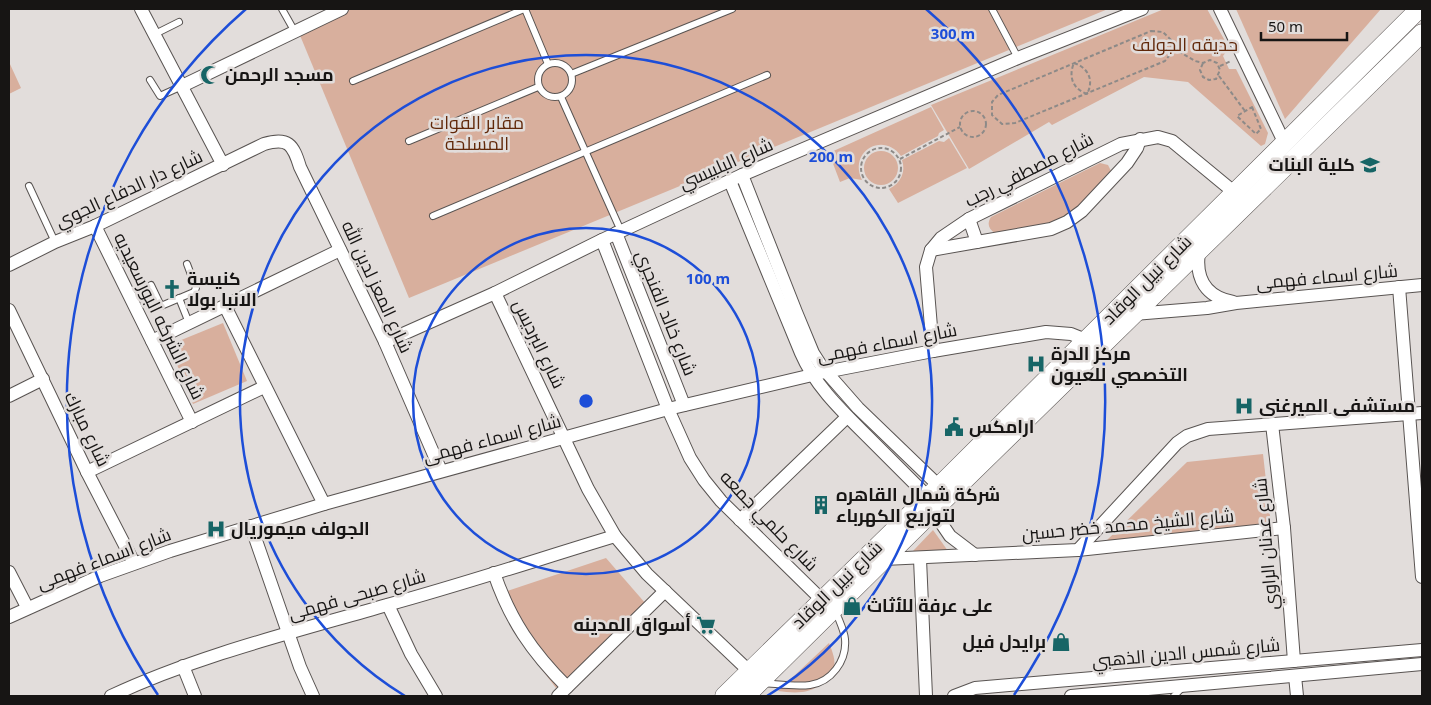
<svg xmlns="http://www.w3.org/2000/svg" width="1431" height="705" viewBox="0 0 1431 705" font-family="'Noto Sans',Cairo,sans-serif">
  <rect width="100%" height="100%" fill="#e2dddb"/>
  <g fill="#d8af9d">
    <path d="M348,9H1108L409,298L299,33Z"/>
    <path d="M1164,9H1207L1229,48L1223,56L1229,69H1236L1268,133L1265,144L1261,146L1188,82L1144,77L1052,125L1049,122L969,169L931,105Z"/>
    <path d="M1236,9H1381L1285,119Z"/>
    <path d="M9,62L21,88L9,94Z"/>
    <path d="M931,107L944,130L939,133L938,136L901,156C883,131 848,152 862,180L850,178L840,182L829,153Z"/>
    <path d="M949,138L967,168L898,203L889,189C901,183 906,172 902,160L939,141L944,142Z"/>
    <circle cx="881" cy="168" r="17"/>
    <path d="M1100,163L1108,165L1111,171L1110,174L1077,210L1062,222L995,233C988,229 987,223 991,217Z"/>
    <path d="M223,323L247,381L193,404L169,345Z"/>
    <path d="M1263,454L1271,525L1104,543L1187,462Z"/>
    <path d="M933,530L948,551H913Z"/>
    <path d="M606,558L646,604L556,688L524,646L495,595Z"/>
    <path d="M829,643C832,651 837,661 833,670C829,681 814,691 802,692C794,693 786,692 778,691Z"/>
  </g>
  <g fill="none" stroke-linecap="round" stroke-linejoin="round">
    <g stroke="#595452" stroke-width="8">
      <g id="lane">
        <path d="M282,9L295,32"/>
        <path d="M525,9L548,64"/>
        <path d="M992,9L1018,58"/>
        <path d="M155,34L179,22"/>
        <circle cx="555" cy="80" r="17"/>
        <path d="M571,74L732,9"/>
        <path d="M150,80L160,96L182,86"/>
        <path d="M353,81L524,9"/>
        <path d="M561,97L621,231"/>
        <path d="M409,141L538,87"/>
        <path d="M29,186L55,242"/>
        <path d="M433,216L767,75"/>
        <path d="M151,285L161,306L194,292L196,288L187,264"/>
        <path d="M179,298L189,323"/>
        <path d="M763,683C778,684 795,687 810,685C831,682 847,661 845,639C844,629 838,619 835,609"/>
        <path d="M1174,696L1183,687"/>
      </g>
    </g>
    <g stroke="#595452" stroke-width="14">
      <g id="street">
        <path d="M141,9L223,165"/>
        <path d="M1220,9L1285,144"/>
        <path d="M182,86L342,9"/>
        <path d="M742,175L796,312L813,353L822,367L858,408L939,486"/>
        <path d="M730,181L801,353C815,386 843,412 868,437C888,457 908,477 928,497"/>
        <path d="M969,219L977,242"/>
        <path d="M95,226L192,422"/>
        <path d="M616,233L684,405"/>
        <path d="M602,240L668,409L690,458L704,480L721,501L822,600"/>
        <path d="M931,250L1051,229L1067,222L1082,211L1127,163L1137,148L1140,139"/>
        <path d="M1199,252C1195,279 1206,297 1233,302"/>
        <path d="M9,265L55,242L95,226L264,144C288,137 293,144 300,167L385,342L441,471"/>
        <path d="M1399,287L1422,577"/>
        <path d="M495,293L588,489L615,536L647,574L749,671"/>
        <path d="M225,306L324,504"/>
        <path d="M9,310L87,472L134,563"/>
        <path d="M1134,314L1207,308L1236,303L1422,285"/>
        <path d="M152,341L340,250"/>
        <path d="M385,342L495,293L602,240L742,175L1018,58L1142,9"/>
        <path d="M933,351L926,267L931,250L941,238L969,219L1121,144L1158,137L1172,141L1235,193"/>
        <path d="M9,396L43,379"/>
        <path d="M1272,424L1284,528L1294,661"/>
        <path d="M87,472L264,387"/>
        <path d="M933,511L950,536L975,555"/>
        <path d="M740,520L847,417"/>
        <path d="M251,526L300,667L313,696"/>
        <path d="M1078,550L1177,443L1187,436L1208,429L1422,413"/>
        <path d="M884,559L1078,550L1284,528"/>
        <path d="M920,559L926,696"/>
        <path d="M9,572L27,607"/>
        <path d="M494,573C510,620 532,652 567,687"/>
        <path d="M388,605L411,654L436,696"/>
        <path d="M9,617L100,576L170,551L324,504L668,409L825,372L933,351L1046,332L1071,334L1086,340"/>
        <path d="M183,666L195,696"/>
        <path d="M1295,676L1297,696"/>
        <path d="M111,696C199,655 294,632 387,605C464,584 539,559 615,536"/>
        <path d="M558,696L665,591"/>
        <path d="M954,696L975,688L1422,650"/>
        <path d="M1071,696L1422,664"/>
      </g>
    </g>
    <g stroke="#595452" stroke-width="19">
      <g id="secondary">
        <path d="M724,696L939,486L1419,9"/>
        <path d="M746,696L933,511L1422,33"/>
      </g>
    </g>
    <g stroke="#8d8a88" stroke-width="2" stroke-dasharray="4 2.5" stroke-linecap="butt">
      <path d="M1151,31L1163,32L1171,40L1172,52L1165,61L1015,123L1002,124L992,115V102L998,95Z"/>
      <path d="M1173,48L1195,61L1203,63L1210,60L1217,63L1220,70L1216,79L1209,80L1203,77L1200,70L1203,63"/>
      <path d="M1074,63C1089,68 1094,81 1087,94C1073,89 1068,77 1074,63Z"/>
      <path d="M1220,66L1231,61"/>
      <path d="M1219,76L1245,111"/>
      <path d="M1252,107L1261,129L1256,134L1237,116Z"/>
      <circle cx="973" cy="124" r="13"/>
      <circle cx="881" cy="168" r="20"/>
      <path d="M900,159L960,127"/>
    </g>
    <use href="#lane" stroke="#fff" stroke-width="6"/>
    <use href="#street" stroke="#fff" stroke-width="12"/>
    <use href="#secondary" stroke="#fff" stroke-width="18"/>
  </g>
  <g fill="none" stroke="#1d4ed8" stroke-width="2.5">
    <circle cx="586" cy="401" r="173"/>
    <path d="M405 696A346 346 0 1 1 767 696"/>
    <path d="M158 695A519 519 0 0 1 246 9M926 9A519 519 0 0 1 1014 695"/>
  </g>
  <defs>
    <g id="mosque-bare" transform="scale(1.5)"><path d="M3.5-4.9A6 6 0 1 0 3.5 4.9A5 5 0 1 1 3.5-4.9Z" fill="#176566" stroke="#e2dddb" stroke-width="2.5" paint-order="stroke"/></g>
    <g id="university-bare" transform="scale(1.5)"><path d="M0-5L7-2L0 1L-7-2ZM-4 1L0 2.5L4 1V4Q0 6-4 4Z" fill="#176566" stroke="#e2dddb" stroke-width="2.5" paint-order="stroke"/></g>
    <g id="church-bare" transform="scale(1.5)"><path d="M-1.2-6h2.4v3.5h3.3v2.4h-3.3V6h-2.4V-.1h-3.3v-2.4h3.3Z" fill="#176566" stroke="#e2dddb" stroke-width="2.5" paint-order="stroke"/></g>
    <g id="hospital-bare" transform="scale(1.5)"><path d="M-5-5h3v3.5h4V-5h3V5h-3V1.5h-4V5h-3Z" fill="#176566" stroke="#e2dddb" stroke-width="2.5" paint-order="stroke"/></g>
    <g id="civic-bare" transform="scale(1.5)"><path d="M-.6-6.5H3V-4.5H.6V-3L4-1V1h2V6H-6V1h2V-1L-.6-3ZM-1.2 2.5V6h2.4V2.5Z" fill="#176566" stroke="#e2dddb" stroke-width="2.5" paint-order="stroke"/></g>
    <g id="building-bare" transform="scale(1.5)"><path d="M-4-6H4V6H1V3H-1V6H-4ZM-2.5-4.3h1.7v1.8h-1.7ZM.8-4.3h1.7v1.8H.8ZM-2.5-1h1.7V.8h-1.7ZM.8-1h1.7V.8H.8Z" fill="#176566" stroke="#e2dddb" stroke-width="2.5" paint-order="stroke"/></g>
    <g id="shop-bare" transform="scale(1.5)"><path d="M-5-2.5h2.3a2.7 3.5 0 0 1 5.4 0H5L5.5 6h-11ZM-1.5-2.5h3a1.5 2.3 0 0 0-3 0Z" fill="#176566" stroke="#e2dddb" stroke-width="2.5" paint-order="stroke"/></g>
    <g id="supermarket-bare" transform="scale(1.5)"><path d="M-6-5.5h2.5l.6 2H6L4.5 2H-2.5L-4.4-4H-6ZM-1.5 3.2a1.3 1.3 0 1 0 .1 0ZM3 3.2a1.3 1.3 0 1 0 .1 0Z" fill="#176566" stroke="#e2dddb" stroke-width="2.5" paint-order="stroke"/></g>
  </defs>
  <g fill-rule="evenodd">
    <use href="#mosque-bare" x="210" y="75"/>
    <use href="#university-bare" x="1370" y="165"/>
    <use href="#church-bare" x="172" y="289"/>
    <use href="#hospital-bare" x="1036" y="364"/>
    <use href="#hospital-bare" x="1244" y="406"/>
    <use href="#civic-bare" x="954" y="427"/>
    <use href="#building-bare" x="821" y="505"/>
    <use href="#hospital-bare" x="216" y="529"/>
    <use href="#shop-bare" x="852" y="606"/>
    <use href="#supermarket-bare" x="706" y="625"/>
    <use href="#shop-bare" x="1061" y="642"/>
  </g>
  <g text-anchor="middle" stroke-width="5" stroke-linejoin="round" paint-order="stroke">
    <g font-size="18" fill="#612809" stroke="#e2dddb">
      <text x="1185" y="51">حديقه الجولف</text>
      <text x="477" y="129">مقابر القوات<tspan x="477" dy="21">المسلحة</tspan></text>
    </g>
    <g font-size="18" font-weight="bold" fill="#171514" stroke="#e2dddb" text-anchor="start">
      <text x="225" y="81">مسجد الرحمن</text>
      <text x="1355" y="171" text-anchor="end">كلية البنات</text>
      <text x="187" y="285">كنيسة<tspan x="187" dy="21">الانبا بولا</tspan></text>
      <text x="1051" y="360">مركز الدرة<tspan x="1051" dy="21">التخصصي للعيون</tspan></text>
      <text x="1259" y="412">مستشفى الميرغنى</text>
      <text x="969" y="433">ارامكس</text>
      <text x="836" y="501">شركة شمال القاهره<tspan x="836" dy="21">لتوزيع الكهرباء</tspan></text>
      <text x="231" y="535">الجولف ميموريال</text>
      <text x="867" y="612">على عرفة للأثاث</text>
      <text x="691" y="631" text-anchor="end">أسواق المدينه</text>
      <text x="1046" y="648" text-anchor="end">برايدل فيل</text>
    </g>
    <g font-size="18" fill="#171514" stroke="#e2dddb">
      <text transform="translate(726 164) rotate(-24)" y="6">شارع البلبيسي</text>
      <text transform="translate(1029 170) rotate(-27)" y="6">شارع مصطفي رجب</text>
      <text transform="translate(129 189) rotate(-25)" y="6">شارع دار الدفاع الجوي</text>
      <text transform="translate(1327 277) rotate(-5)" y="6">شارع اسماء فهمى</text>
      <text transform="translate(1147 280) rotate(-45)" y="6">شارع نبيل الوقاد</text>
      <text transform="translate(377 287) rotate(65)" y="6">شارع المعز لدين الله</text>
      <text transform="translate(666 313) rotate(68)" y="6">شارع خالد الفنجري</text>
      <text transform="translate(159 316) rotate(64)" y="6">شارع الشركه البورسعيديه</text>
      <text transform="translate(887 343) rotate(-11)" y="6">شارع اسماء فهمى</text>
      <text transform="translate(539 344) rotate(64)" y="6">شارع البرديس</text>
      <text transform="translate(87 429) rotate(64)" y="6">شارع مبارك</text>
      <text transform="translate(492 439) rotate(-15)" y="6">شارع اسماء فهمى</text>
      <text transform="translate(769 521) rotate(46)" y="6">شارع حلمي جمعه</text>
      <text transform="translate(1128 525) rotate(-5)" y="6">شارع الشيخ محمد خضر حسين</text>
      <text transform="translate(1266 544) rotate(-95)" y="6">شارع عدنان الراوي</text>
      <text transform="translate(104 559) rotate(-21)" y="6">شارع اسماء فهمى</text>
      <text transform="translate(837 585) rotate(-44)" y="6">شارع نبيل الوقاد</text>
      <text transform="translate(357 595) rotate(-16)" y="6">شارع صبحى فهمى</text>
      <text transform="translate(1186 653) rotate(-5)" y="6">شارع شمس الدين الذهبي</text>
    </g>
  </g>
  <circle cx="586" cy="401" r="8" fill="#1d4ed8" stroke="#e2dddb" stroke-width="2.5"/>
  <g font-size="15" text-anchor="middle" font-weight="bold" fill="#1d4ed8" stroke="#e2dddb" stroke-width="5" stroke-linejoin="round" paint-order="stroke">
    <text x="953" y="39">300 m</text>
    <text x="831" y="162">200 m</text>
    <text x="708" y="284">100 m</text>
  </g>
  <rect width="1431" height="705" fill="none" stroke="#171514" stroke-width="20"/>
  <path d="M1261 32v8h86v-8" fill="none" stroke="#171514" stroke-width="2.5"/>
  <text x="1268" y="32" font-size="15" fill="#171514" stroke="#e2dddb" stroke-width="4" paint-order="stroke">50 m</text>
</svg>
